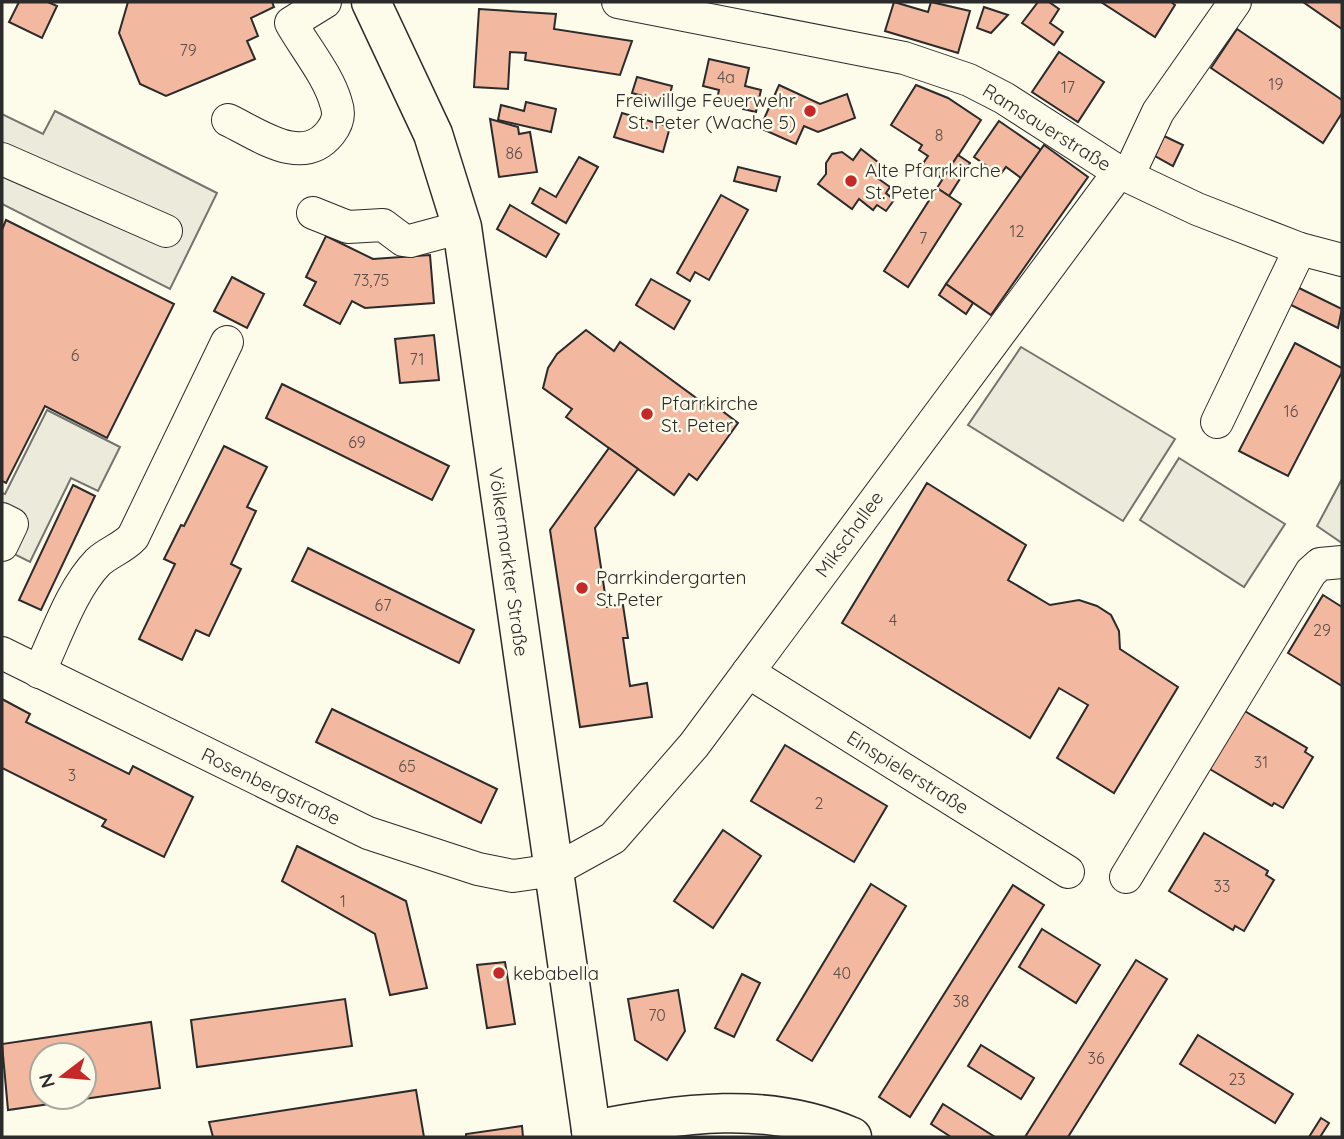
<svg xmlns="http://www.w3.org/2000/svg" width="1344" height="1139" viewBox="0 0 1344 1139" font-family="Quicksand,sans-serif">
  <rect width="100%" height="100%" fill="#fdfbea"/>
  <g fill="#ecebdb" stroke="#74746e" stroke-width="2">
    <path d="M1021,347L1175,439L1123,521L968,425Z"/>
    <path d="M1179,458L1285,524L1244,587L1140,520Z"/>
    <path d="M1342,479V543L1317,526Z"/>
  </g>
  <g fill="#eceadb" stroke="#74746e" stroke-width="2">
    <path d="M55,111L217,193L170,289L2,204V114L43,134Z"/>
    <path d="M47,410L120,447L98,491L71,478L30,562L2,548V493L5,494Z"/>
  </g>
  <g fill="#f2b8a0" stroke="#2b2b2b" stroke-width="2" fill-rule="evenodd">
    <path d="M19,2H48L57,6L42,38L9,22Z"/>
    <path d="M128,2H272L274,7L251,18L258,36L247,41L255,59L166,96L140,84L119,33Z"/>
    <path d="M894,2L928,12L931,2L970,11L958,53L885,31Z"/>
    <path d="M1038,2H1049L1059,9L1050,23L1063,32L1054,45L1022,23Z"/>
    <path d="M1101,2H1171L1175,5L1155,37Z"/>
    <path d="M1303,2H1342V29Z"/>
    <path d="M984,7L1008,15L991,33L977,28Z"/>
    <path d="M479,9L556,14L554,29L632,41L620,75L525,60L526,53L510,52L508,89L474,87Z"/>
    <path d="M1237,29L1342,100V113L1323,143L1211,68Z"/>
    <path d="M1059,52L1104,82L1078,122L1032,92Z"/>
    <path d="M709,59L749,68L745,86L761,90L756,112L743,109L744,104L717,99L719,90L703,86Z"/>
    <path d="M637,77L672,86L668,103L632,93Z"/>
    <path d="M779,85L820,104L847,94L855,118L818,132L804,126L796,144L760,128Z"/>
    <path d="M916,85L948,98L981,120L943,179L922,165L928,156L919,150L922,145L891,125Z"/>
    <path d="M526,102L556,109L551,132L498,120L501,105L524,111Z"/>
    <path d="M622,113L670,127L663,152L614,137Z"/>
    <path d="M490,119L518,127L519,134L530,132L537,172L499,177Z"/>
    <path d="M999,121L1041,150L1021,178L1006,167L1000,175L974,157Z"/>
    <path d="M1164,136L1183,145L1173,166L1155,156Z"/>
    <path d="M1044,145L1088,177L991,315L946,284Z"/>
    <path d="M861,149L883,166L876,177L890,187L886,193L894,200L886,211L877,205L873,210L859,199L852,209L818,184L826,174V163L832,154L842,152L853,160Z"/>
    <path d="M958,155L970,163L949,196L937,188Z"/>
    <path d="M579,157L598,167L566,223L532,203L540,188L556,197Z"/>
    <path d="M738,167L780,177L776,191L734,181Z"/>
    <path d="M937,188L961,204L908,287L884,271Z"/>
    <path d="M721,195L748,210L709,280L695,272L690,281L677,273Z"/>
    <path d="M510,205L559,234L546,257L497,229Z"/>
    <path d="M6,220L174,304L107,438L45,406L6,483L2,481V230Z"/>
    <path d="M326,236L373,259L430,255L434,303L365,308L352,301L340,324L304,305L316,282L306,277Z"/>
    <path d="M232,277L264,294L247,328L214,311Z"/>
    <path d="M651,279L690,301L674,329L636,305Z"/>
    <path d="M946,284L973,303L966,314L939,295Z"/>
    <path d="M1297,287L1342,309L1338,328L1289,304Z"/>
    <path d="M586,330L614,351L620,342L714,411L717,407L738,423L697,480L689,474L674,495L566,417L572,409L543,388L548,368L557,354Z"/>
    <path d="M434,335L439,380L400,383L395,339Z"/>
    <path d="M1295,343L1342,368V372L1288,476L1239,451Z"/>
    <path d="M282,384L449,466L432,500L266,418Z"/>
    <path d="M224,446L267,467L247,507L256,511L231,564L241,569L209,636L196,630L182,660L139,639L175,564L164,559L181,525L184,526Z"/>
    <path d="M609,448L638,469L595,528L600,561L607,607L623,605L628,638H623L630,686L647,683L652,717L580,727L550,530Z"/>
    <path d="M927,483L1026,545L1008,580L1050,605L1079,600L1097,606L1111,615L1119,631L1120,649L1178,687L1114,793L1057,758L1088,705L1059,688L1030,738L842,623Z"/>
    <path d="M73,485L95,496L41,610L19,600Z"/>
    <path d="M308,548L474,630L459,663L292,581Z"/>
    <path d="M1323,595L1342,607V686L1288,653Z"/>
    <path d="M2,699L30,714L26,722L129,774L133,766L193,797L164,857L102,826L106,820L2,768Z"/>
    <path d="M332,709L497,789L481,823L316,742Z"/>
    <path d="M1243,710L1307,748L1305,752L1313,757L1283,808L1274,803L1272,806L1208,768Z"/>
    <path d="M785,745L887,806L854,862L751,801Z"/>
    <path d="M723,830L761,856L713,928L674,901Z"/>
    <path d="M1204,833L1268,871L1266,875L1274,880L1244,931L1235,926L1233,930L1169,891Z"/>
    <path d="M297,846L406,901L427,988L390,995L375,934L282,881Z"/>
    <path d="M871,884L906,906L812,1061L777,1040Z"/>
    <path d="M1013,885L1044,905L910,1117L879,1097Z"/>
    <path d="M1042,929L1100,965L1076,1003L1019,967Z"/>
    <path d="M1136,960L1167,979L1068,1137H1025Z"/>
    <path d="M505,962L515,1024L487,1028L477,965Z"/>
    <path d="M742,974L760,983L734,1037L715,1028Z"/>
    <path d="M678,990L685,1031L667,1060L635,1040L628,999Z"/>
    <path d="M345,999L352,1046L197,1067L191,1020Z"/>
    <path d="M151,1022L160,1088L8,1110L2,1044ZM42,1055H84V1097H42Z"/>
    <path d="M1198,1035L1293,1094L1275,1123L1180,1064Z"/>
    <path d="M981,1045L1034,1078L1021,1099L968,1066Z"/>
    <path d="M416,1090L424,1137H213L209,1122Z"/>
    <path d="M943,1104L995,1137H951L931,1124Z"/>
    <path d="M1321,1118L1329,1123L1320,1137H1309Z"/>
    <path d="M522,1126L523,1137H466V1134Z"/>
  </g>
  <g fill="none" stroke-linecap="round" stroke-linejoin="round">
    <g stroke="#2b2b2b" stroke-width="34">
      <g id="minor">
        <path d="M618,2L904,58L969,80L1004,98L1119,172L1197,209L1300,249L1342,260"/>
        <path d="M228,120C258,134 302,168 330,133C338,123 340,114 336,103C328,75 305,48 291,23L325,2"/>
        <path d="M2,159L166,231"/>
        <path d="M1128,176L1158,112L1235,2"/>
        <path d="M313,213L348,227L383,225L403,240L410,241L462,227"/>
        <path d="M1217,422L1300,249"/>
        <path d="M2,519L12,524L2,545"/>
        <path d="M2,653L368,833L478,869L513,876L555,870L613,838L694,745L1119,172"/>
        <path d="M39,672C56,637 71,590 98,562C109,552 123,548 133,537L227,342"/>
        <path d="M748,672L1068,872"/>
        <path d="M1126,877L1311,572L1320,564L1342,562"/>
      </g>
    </g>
    <g stroke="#2b2b2b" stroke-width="41">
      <g id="major">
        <path d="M371,2L433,134L462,227L592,1137"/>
        <path d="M591,1130C681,1114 766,1099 852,1137"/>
      </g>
    </g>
    <use href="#minor" stroke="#fdfbea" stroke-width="32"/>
    <use href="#major" stroke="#fdfbea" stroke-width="38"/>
  </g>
  <g fill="#c62828" stroke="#fdfbea" stroke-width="2.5">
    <circle cx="810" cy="111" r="7"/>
    <circle cx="851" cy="181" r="7"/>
    <circle cx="647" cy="414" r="7"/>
    <circle cx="582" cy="588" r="7"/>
    <circle cx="499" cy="973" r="7"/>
  </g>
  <g text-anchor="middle" stroke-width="5" stroke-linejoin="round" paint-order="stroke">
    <g font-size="16" fill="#5d4e48">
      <text x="188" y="56">79</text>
      <text x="726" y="83">4a</text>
      <text x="1276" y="90">19</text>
      <text x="1068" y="93">17</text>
      <text x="939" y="141">8</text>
      <text x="514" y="159">86</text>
      <text x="1017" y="237">12</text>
      <text x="923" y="244">7</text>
      <text x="371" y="286">73,75</text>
      <text x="75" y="361">6</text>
      <text x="417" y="365">71</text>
      <text x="1291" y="417">16</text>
      <text x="357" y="448">69</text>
      <text x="383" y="611">67</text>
      <text x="893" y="626">4</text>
      <text x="1322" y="636">29</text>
      <text x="1261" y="768">31</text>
      <text x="407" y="772">65</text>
      <text x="72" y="781">3</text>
      <text x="819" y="809">2</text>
      <text x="1222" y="892">33</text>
      <text x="343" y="907">1</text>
      <text x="842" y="979">40</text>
      <text x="961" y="1007">38</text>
      <text x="657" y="1021">70</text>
      <text x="1096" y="1064">36</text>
      <text x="1237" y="1085">23</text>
    </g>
    <g font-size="19" fill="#2b2b2b" stroke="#fdfbea" text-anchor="start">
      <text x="796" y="107" text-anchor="end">Freiwillge Feuerwehr<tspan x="796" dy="22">St. Peter (Wache 5)</tspan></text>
      <text x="865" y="177">Alte Pfarrkirche<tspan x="865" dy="22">St. Peter</tspan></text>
      <text x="661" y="410">Pfarrkirche<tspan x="661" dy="22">St. Peter</tspan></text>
      <text x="596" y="584">Parrkindergarten<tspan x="596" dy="22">St.Peter</tspan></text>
      <text x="513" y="980">kebabella</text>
    </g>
    <g font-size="19" fill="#2b2b2b" stroke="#fdfbea">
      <text transform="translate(1047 127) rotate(32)" y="7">Ramsauerstraße</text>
      <text transform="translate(849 534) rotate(-54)" y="7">Mikschallee</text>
      <text transform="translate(509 562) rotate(82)" y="7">Völkermarkter Straße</text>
      <text transform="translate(908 772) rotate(32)" y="7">Einspielerstraße</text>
      <text transform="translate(271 786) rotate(26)" y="7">Rosenbergstraße</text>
    </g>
  </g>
  <rect width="1344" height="1139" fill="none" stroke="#2b2b2b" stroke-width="7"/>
  <g transform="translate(63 1076) rotate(254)"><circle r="33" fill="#fdfbea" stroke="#a9a89e" stroke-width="2"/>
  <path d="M0-5L12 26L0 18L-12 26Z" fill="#c62828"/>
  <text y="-10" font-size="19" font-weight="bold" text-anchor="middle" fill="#2b2b2b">N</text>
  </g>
</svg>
